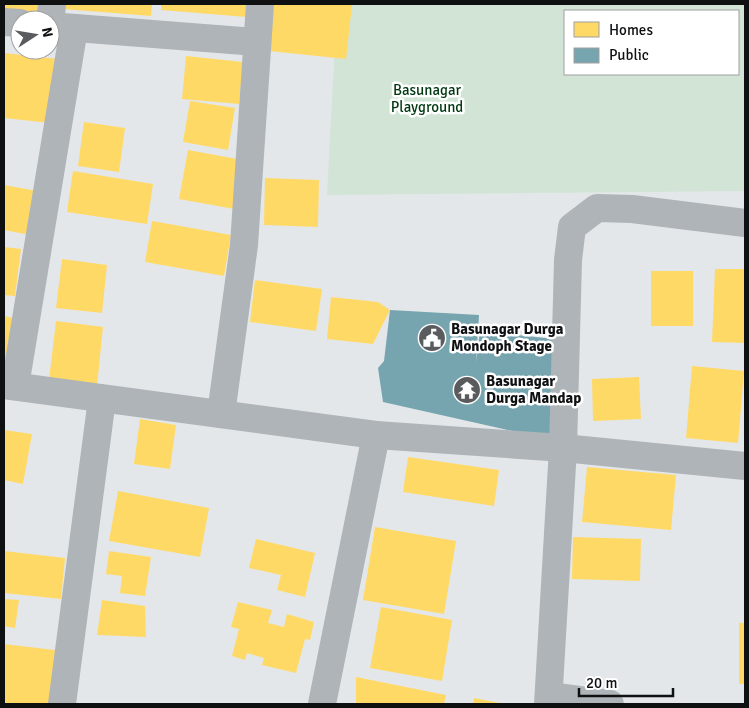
<svg xmlns="http://www.w3.org/2000/svg" width="749" height="708" viewBox="0 0 749 708" font-family="Signika,sans-serif">
  <rect width="100%" height="100%" fill="#e4e7ea"/>
  <path fill="#d1e4d6" fill-rule="evenodd" d="M337,4H745V191L327,195ZM565,11H738V74H565Z"/>
  <g fill="#ffd966">
    <path d="M4,4H46V15L4,11Z"/>
    <path d="M63,4H152L151,16L63,9Z"/>
    <path d="M161,4H248L247,17L161,10Z"/>
    <path d="M274,4L352,5L346,59L269,51Z"/>
    <path d="M4,53L58,59L50,123L4,118Z"/>
    <path d="M186,56L243,62L239,104L182,99Z"/>
    <path d="M190,101L235,108L228,150L183,142Z"/>
    <path d="M84,122L125,128L119,172L78,166Z"/>
    <path d="M188,150L243,160L234,209L179,199Z"/>
    <path d="M73,171L153,184L147,224L67,212Z"/>
    <path d="M265,178L319,180L318,227L264,225Z"/>
    <path d="M4,185L43,192L35,236L4,230Z"/>
    <path d="M152,221L231,235L224,276L145,262Z"/>
    <path d="M4,247L21,249L15,296L4,295Z"/>
    <path d="M62,259L107,265L102,313L56,308Z"/>
    <path d="M715,269H745V343L712,342Z"/>
    <rect x="651" y="271" width="42" height="55"/>
    <path d="M255,280L322,289L316,331L250,322Z"/>
    <path d="M331,297L378,302L390,310L373,344L327,339Z"/>
    <path d="M4,316L19,319L4,375Z"/>
    <path d="M56,321L103,327L97,386L49,380Z"/>
    <path d="M692,366L744,371L738,443L686,438Z"/>
    <path d="M639,377L641,419L593,421L592,379Z"/>
    <path d="M140,419L176,425L170,469L134,464Z"/>
    <path d="M4,430L32,434L23,484L4,480Z"/>
    <path d="M408,457L499,470L494,506L403,492Z"/>
    <path d="M587,467L676,475L671,530L582,522Z"/>
    <path d="M118,491L209,508L200,557L109,541Z"/>
    <path d="M375,527L456,541L444,614L363,600Z"/>
    <path d="M573,537L641,539L640,581L572,579Z"/>
    <path d="M256,539L315,553L305,597L277,590L281,575L249,568Z"/>
    <path d="M4,551L65,558L61,599L4,593Z"/>
    <path d="M109,551L151,557L145,596L120,593L122,576L106,574Z"/>
    <path d="M4,599L19,600L15,628L4,626Z"/>
    <path d="M102,600L145,606L146,637L97,635Z"/>
    <path d="M238,602L272,610L268,623L284,627L287,614L314,622L310,640L305,639L296,673L262,665L264,658L247,653L245,660L232,656L239,629L231,627Z"/>
    <path d="M381,607L452,620L442,681L370,668Z"/>
    <rect x="739" y="623" width="6" height="61"/>
    <path d="M4,644L63,651L57,704H4Z"/>
    <path d="M356,677L446,695L444,704H356Z"/>
    <path d="M474,698L500,703V704H473Z"/>
  </g>
  <path fill="#76a5af" d="M390,310L479,315L476,362L480,331L554,339L552,440L383,402L378,368L384,361Z"/>
  <g fill="none" stroke-linecap="round" stroke-linejoin="round">
    <g stroke="#afb4b8" stroke-width="28">
      <path d="M52,4L50,26L257,42"/>
      <path d="M4,22L20,23"/>
      <path d="M4,385L376,435L563,448L745,466"/>
      <path d="M15,386L74,28"/>
      <path d="M221,414L244,245L260,4"/>
      <path d="M549,696L610,704"/>
      <path d="M62,704L102,399"/>
      <path d="M322,704L376,435"/>
      <path d="M548,704L563,448L568,260L572,227L597,208L632,209L745,223"/>
    </g>
  </g>
  <defs>
    <g id="civic-disc" transform="scale(1.4375)"><circle r="9.5" fill="#5a5b5e" stroke="#fff"/><path d="M-.6-6.5H3V-4.5H.6V-3L4-1V1h2V6H-6V1h2V-1L-.6-3ZM-1.2 2.5V6h2.4V2.5Z" fill="#fff"/></g>
    <g id="temple-disc" transform="scale(1.4375)"><circle r="9.5" fill="#5a5b5e" stroke="#fff"/><path d="M0-6L5-2H3V0L6.5 2.5H4V6H1.5V3h-3V6H-4V2.5H-6.5L-3 0V-2H-5Z" fill="#fff"/></g>
  </defs>
  <g fill-rule="evenodd">
    <use href="#civic-disc" x="432" y="338"/>
    <use href="#temple-disc" x="467" y="390"/>
  </g>
  <g text-anchor="middle" stroke-width="5" stroke-linejoin="round" paint-order="stroke">
    <g font-size="15" fill="#003711" stroke="#fff">
      <text x="427" y="95">Basunagar<tspan x="427" dy="17">Playground</tspan></text>
    </g>
    <g font-size="15" font-weight="bold" fill="#0f1012" stroke="#fff" text-anchor="start">
      <text x="451" y="334">Basunagar Durga<tspan x="451" dy="17">Mondoph Stage</tspan></text>
      <text x="486" y="386">Basunagar<tspan x="486" dy="17">Durga Mandap</tspan></text>
    </g>
  </g>
  <rect width="749" height="708" fill="none" stroke="#0f1012" stroke-width="10"/>
  <rect x="564" y="10" width="175" height="65" fill="#ffffff" stroke="#9f9fa0"/>
  <rect x="574" y="22" width="25" height="15" fill="#ffd966" stroke="#9f9fa0"/>
  <text x="609" y="35" font-size="15" fill="#0f1012">Homes</text>
  <rect x="574" y="48" width="25" height="15" fill="#76a5af" stroke="#9f9fa0"/>
  <text x="609" y="60" font-size="15" fill="#0f1012">Public</text>
  <g transform="translate(35 35) rotate(78)"><circle r="24" fill="#ffffff" stroke="#9f9fa0"/>
  <path d="M0-4L9 19L0 12L-9 19Z" fill="#5a5b5e"/>
  <text y="-8" font-size="14" font-weight="bold" text-anchor="middle" fill="#0f1012">N</text>
  </g>
  <path d="M579 688v8h94v-8" fill="none" stroke="#0f1012" stroke-width="2.5"/>
  <text x="586" y="688" font-size="15" fill="#0f1012" stroke="#ffffff" stroke-width="4" paint-order="stroke">20 m</text>
</svg>
